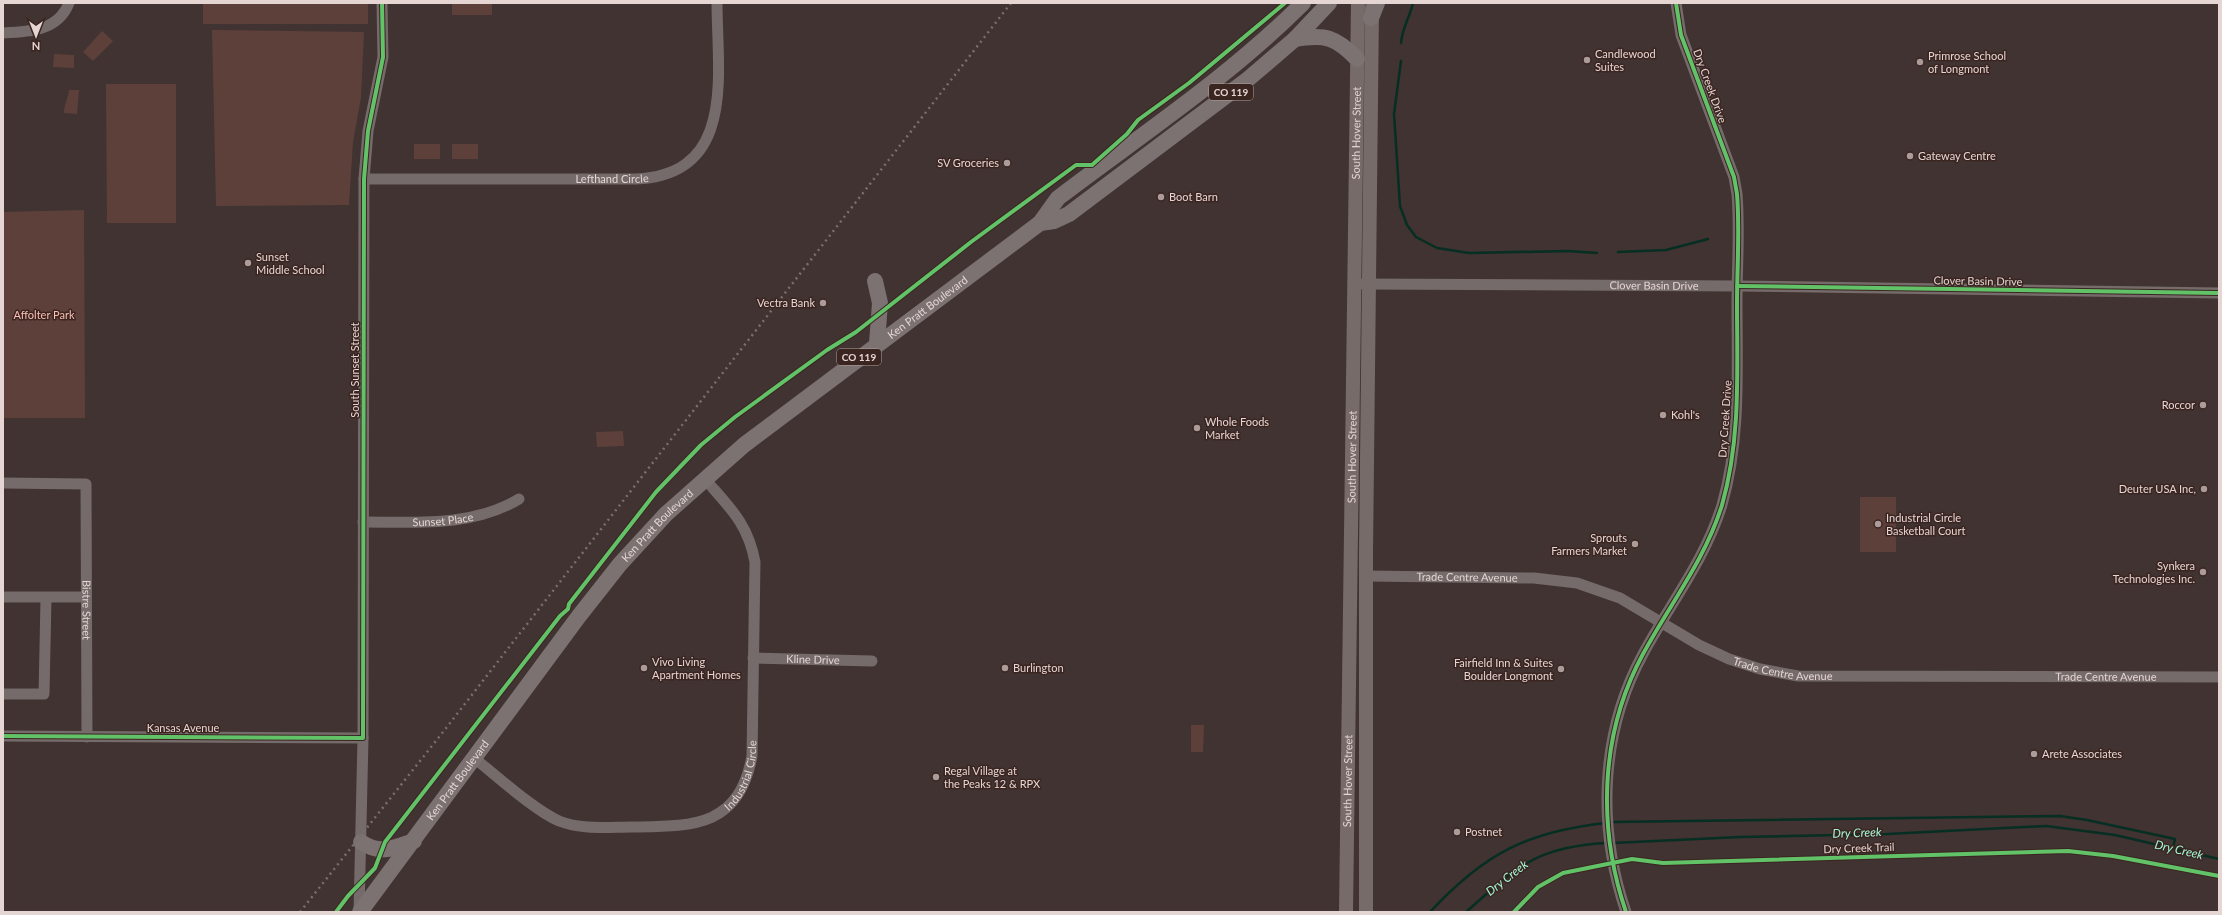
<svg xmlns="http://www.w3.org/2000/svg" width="2222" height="915" viewBox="0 0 2222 915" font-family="Lato,sans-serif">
  <rect width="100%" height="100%" fill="#403331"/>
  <g fill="#5e403b">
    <rect x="203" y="3" width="165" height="21"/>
    <rect x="452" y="3" width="40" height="12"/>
    <path d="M212,30L364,32L361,98L353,142L349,205L216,206Z"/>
    <path d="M102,31L113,41L93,61L83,52Z"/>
    <path d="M54,54L74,55V68L53,67Z"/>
    <path d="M106,84H176V223H107Z"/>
    <path d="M69,90H79L77,114L64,113C64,105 68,99 69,90Z"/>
    <rect x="414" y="144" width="26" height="15"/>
    <rect x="452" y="144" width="26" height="15"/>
    <path d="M84,210L85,418H3V212Z"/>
    <path d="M623,431L624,446L597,447L596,432Z"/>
    <rect x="1860" y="497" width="36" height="55"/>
    <path d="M1191,725H1204L1203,752H1191Z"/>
  </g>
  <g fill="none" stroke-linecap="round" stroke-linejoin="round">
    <g stroke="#072e22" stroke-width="2.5">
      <path d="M1401,43C1402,28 1410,17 1413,3"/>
      <path d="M1401,61L1394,114L1400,206L1407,225L1416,237L1437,248L1469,253L1568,251L1597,253"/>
      <path d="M1618,252L1666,250L1708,239"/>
      <path d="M1612,822L2060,816L2087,820L2175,839L2173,848"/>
      <path d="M1613,843L1740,837L1887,834L2046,826L2115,835L2219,859"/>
      <path d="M1430,912C1484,854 1526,832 1605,823"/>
      <path d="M1466,912C1517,867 1535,847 1606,843"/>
    </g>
    <g stroke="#756b6a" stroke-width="11">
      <path d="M3,33C29,32 58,31 69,3"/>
      <path id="s1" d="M364,179H636C737,175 717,73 717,3"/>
      <path id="s2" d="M1362,284L1737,286L2219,293"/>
      <path id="s3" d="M3,483L86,484L87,737"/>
      <path id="s4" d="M363,522C417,522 472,527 519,499"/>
      <path id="s5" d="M1366,576L1534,578L1577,583L1620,598L1699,645L1729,659L1760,669L1798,676L2219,677"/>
      <path d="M3,597H86"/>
      <path id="s6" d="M753,658L872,661"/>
      <path d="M3,694H44L46,598"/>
      <path d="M3,736L363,738"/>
      <path id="s7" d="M474,758C497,776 534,810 559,821C582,830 608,827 632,827C692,826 739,828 752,756L755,562C748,523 729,507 704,478"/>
      <path d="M359,912L363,738L364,179L368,131L383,57L382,3"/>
      <path d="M1626,912C1597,827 1600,733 1643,654C1670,604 1705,560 1722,505C1741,439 1737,371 1737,303C1737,267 1740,230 1737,194L1734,177L1681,35L1676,3"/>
    </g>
    <g stroke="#776b69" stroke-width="14">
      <path id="s8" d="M1346,912L1358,3"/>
      <path d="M1366,912V553L1372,7"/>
    </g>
    <g stroke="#7c7271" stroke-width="16">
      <path d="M1371,18L1377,3"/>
      <path d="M1295,39C1325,34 1336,37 1357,59"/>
      <path d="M1040,223L1054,221L1069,214L1247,80L1295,39L1329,3"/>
      <path d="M875,281L880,303L877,343"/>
      <path d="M361,842C380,855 394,848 414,841"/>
      <path id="s9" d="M360,912L579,616L620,564L666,514L744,445L1040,223L1058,198C1141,135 1229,77 1303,3"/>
    </g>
    <path stroke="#79706e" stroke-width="2.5" stroke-dasharray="2 4" stroke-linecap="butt" d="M300,912L443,732L1011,3"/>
    <g stroke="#3b2521" stroke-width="6">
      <g id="cycleway">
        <path d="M1737,286L2219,293"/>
        <path d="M3,736L363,738L364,179L368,131L383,57L382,3"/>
        <path d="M336,912L348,896L375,868L385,842L560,616L568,609L569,604L656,492L701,445L735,417L827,350L856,332L971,242L1076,165H1092L1127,134L1138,120L1189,83L1285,3"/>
        <path d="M1514,912L1538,887L1563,873L1632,859L1663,863L2068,851L2113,856L2219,876"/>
        <path d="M1626,912C1597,827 1600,733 1643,654C1670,604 1705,560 1722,505C1741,439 1737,371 1737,303C1737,267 1740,230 1737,194L1734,177L1681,35L1676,3"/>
      </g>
    </g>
    <use href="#cycleway" stroke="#61c268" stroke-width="4"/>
  </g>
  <g fill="#ab9c9a" stroke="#3b2521" stroke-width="1.5">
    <circle cx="1587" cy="60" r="4"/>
    <circle cx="1920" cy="62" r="4"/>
    <circle cx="1910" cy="156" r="4"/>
    <circle cx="1007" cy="163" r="4"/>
    <circle cx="1161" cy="197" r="4"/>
    <circle cx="248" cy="263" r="4"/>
    <circle cx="823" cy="303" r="4"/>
    <circle cx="2203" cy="405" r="4"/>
    <circle cx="1663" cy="415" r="4"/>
    <circle cx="1197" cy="428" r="4"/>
    <circle cx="2204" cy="489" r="4"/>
    <circle cx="1878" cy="524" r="4"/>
    <circle cx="1635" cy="544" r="4"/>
    <circle cx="2203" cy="572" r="4"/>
    <circle cx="644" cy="668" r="4"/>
    <circle cx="1005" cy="668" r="4"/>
    <circle cx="1561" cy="669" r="4"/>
    <circle cx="2034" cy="754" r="4"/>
    <circle cx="936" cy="777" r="4"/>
    <circle cx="1457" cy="832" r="4"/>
  </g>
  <g text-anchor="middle" stroke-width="3" stroke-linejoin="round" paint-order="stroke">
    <g fill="#3b2521" stroke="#b2a09e" stroke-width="1">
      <rect x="1209" y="84" width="44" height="16" rx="3"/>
      <rect x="837" y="349" width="44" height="16" rx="3"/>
    </g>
    <g font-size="10" font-weight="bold" fill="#e5d5d3">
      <text x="1231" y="96">CO 119</text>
      <text x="859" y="361">CO 119</text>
    </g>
    <g font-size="11" fill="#e5d5d3" stroke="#3b2521" text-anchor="start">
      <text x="1595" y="58">Candlewood<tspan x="1595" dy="13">Suites</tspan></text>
      <text x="1928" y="60">Primrose School<tspan x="1928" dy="13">of Longmont</tspan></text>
      <text x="1918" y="160">Gateway Centre</text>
      <text x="999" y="167" text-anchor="end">SV Groceries</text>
      <text x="1169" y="201">Boot Barn</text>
      <text x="256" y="261">Sunset<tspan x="256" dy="13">Middle School</tspan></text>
      <text x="815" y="307" text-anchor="end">Vectra Bank</text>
      <text x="2195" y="409" text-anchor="end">Roccor</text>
      <text x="1671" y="419">Kohl's</text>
      <text x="1205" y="426">Whole Foods<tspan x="1205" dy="13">Market</tspan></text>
      <text x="2196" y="493" text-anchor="end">Deuter USA Inc,</text>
      <text x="1886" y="522">Industrial Circle<tspan x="1886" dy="13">Basketball Court</tspan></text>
      <text x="1627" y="542" text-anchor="end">Sprouts<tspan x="1627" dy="13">Farmers Market</tspan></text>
      <text x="2195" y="570" text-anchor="end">Synkera<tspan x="2195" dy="13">Technologies Inc.</tspan></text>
      <text x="652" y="666">Vivo Living<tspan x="652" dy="13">Apartment Homes</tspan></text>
      <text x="1553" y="667" text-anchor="end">Fairfield Inn &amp; Suites<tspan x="1553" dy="13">Boulder Longmont</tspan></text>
      <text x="1013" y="672">Burlington</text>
      <text x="2042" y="758">Arete Associates</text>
      <text x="944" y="775">Regal Village at<tspan x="944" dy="13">the Peaks 12 &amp; RPX</tspan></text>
      <text x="1465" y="836">Postnet</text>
    </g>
    <g font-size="11" fill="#e5d5d3" stroke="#3b2521">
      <text transform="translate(1710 86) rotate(70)" y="4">Dry Creek Drive</text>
      <text dy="4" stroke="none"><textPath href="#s8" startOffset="779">South Hover Street</textPath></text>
      <text dy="4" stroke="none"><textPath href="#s1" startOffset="248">Lefthand Circle</textPath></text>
      <text transform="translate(1978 281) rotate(1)" y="4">Clover Basin Drive</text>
      <text dy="4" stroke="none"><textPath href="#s2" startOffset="292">Clover Basin Drive</textPath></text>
      <text dy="4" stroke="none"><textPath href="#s9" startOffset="836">Ken Pratt Boulevard</textPath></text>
      <text transform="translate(355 370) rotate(-90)" y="4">South Sunset Street</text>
      <text transform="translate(1725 419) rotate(-86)" y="4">Dry Creek Drive</text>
      <text dy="4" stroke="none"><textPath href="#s8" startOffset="455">South Hover Street</textPath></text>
      <text dy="4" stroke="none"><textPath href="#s4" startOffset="80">Sunset Place</textPath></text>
      <text dy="4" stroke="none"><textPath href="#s9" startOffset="488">Ken Pratt Boulevard</textPath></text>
      <text dy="4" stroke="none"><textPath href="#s5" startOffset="101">Trade Centre Avenue</textPath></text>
      <text dy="4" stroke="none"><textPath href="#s3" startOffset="209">Bistre Street</textPath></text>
      <text dy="4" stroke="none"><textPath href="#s6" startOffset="60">Kline Drive</textPath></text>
      <text dy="4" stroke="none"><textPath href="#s5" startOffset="437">Trade Centre Avenue</textPath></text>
      <text dy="4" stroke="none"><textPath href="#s5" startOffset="761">Trade Centre Avenue</textPath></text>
      <text x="183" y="732">Kansas Avenue</text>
      <text dy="4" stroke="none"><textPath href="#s7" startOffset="315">Industrial Circle</textPath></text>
      <text dy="4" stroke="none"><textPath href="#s9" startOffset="164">Ken Pratt Boulevard</textPath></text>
      <text dy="4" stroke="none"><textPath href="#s8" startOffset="131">South Hover Street</textPath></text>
      <text transform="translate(1859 848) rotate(-2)" y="4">Dry Creek Trail</text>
    </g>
    <g font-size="11" fill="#febfb3" stroke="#3b2521">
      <text x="44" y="319">Affolter Park</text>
    </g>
    <g font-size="12" font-style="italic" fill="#a2f8d8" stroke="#3b2521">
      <text transform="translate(1857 833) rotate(-2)" y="4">Dry Creek</text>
      <text transform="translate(2179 850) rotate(13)" y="4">Dry Creek</text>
      <text transform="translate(1507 878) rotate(-38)" y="4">Dry Creek</text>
    </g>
  </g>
  <rect width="2222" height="915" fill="none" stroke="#e5d5d3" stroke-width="8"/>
  <g transform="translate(36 36) rotate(180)" stroke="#3b2521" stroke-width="3" paint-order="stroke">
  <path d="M0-3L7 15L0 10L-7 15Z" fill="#e5d5d3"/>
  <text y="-6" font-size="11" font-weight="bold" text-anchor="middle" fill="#e5d5d3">N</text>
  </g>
</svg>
